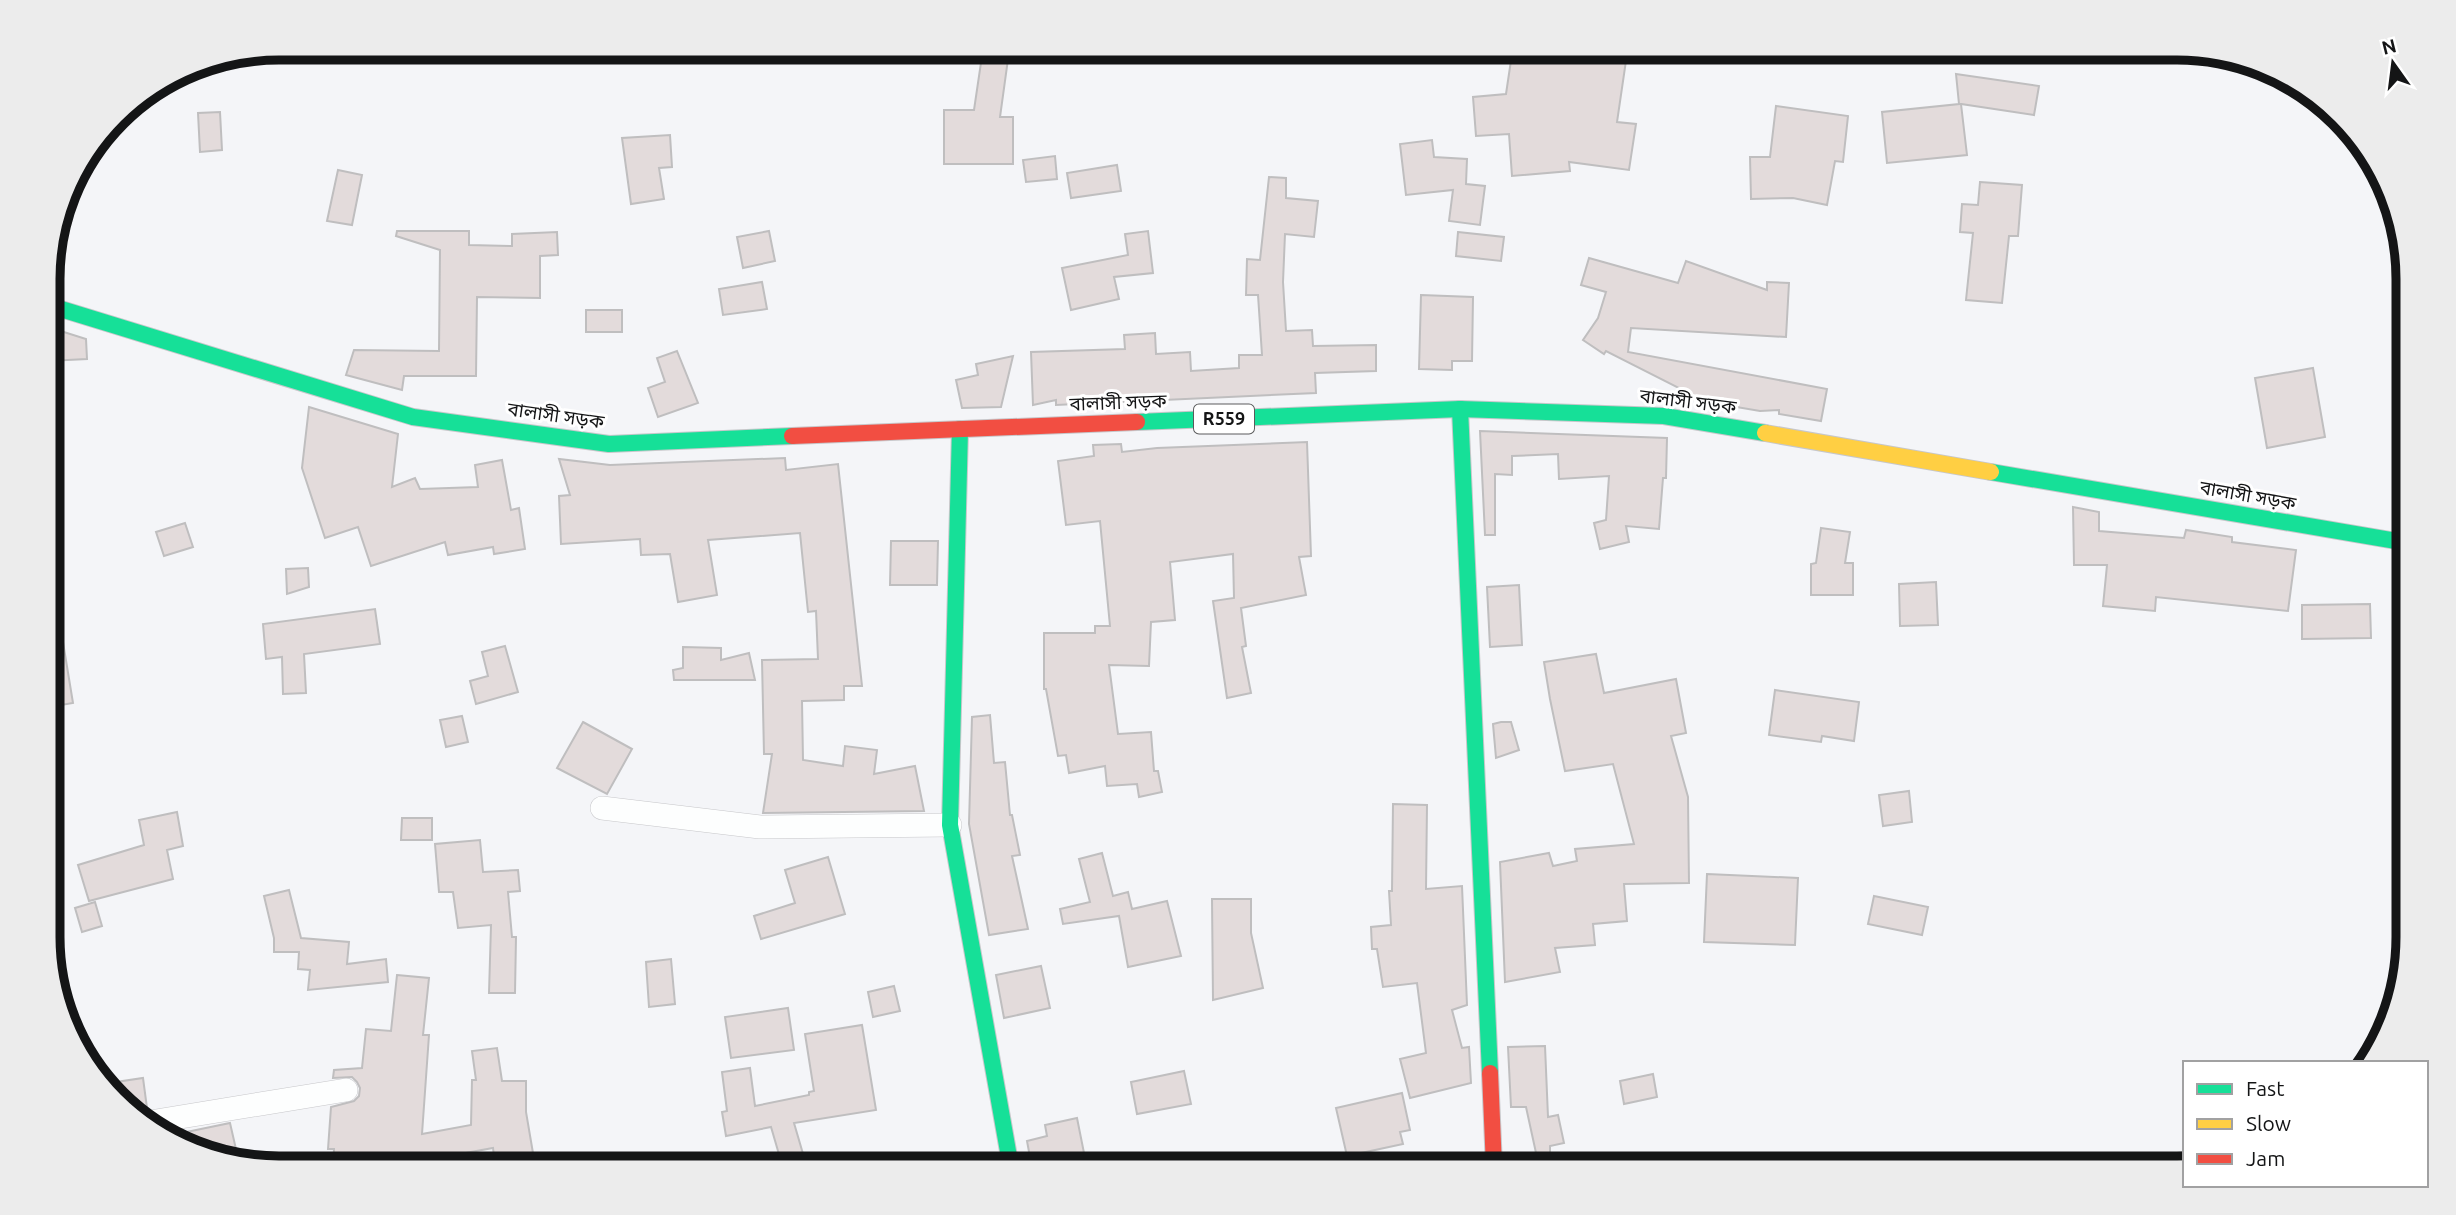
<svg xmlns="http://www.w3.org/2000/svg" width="2456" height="1215" viewBox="0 0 2456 1215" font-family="Ubuntu,'Noto Sans Bengali',sans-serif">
  <rect width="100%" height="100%" fill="#f4f5f8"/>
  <g fill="#e3dbdb" stroke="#bfbebf" stroke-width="2">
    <path d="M1513,47H1628L1617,122L1636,124L1629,170L1569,162L1570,171L1512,176L1509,134L1476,136L1473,97L1506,94Z"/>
    <path d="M983,49L1009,52L1000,117H1013V164H944V110H974Z"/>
    <path d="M1956,74L2039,86L2034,115L1961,104L1967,155L1887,163L1882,112L1959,104Z"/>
    <path d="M1776,106L1848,116L1843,162L1835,161L1827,205L1793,198L1751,199L1750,157H1770Z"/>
    <path d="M220,112L222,150L200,152L198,113Z"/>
    <path d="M670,135L672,167L659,168L664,199L631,204L622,138Z"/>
    <path d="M1432,140L1434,157L1467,159L1466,184L1485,186L1480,225L1449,221L1453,190L1406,195L1400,144Z"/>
    <path d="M1055,156L1057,179L1026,182L1023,160Z"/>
    <path d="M1117,165L1121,191L1071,198L1067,173Z"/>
    <path d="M338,170L362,175L352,225L327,221Z"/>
    <path d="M1269,177L1286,178V198L1318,201L1314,237L1285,234L1283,282L1286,331L1312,330L1313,346L1376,345V371L1315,373L1316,393L1056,405V400L1033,405L1031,352L1125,349L1124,335L1155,333L1156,354L1190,352L1191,371L1239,368V355H1262L1258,295H1246L1247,259L1260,260Z"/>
    <path d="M1980,182L2022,185L2018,236H2009L2002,303L1966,300L1973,233L1960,232L1962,204L1978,205Z"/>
    <path d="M397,231H469V245L512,246V234L557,232L558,255L540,256V298L477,297L476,376H404L402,390L346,375L354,350L439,351L440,250L396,236Z"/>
    <path d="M769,231L775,261L743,268L737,237Z"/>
    <path d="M1148,231L1153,273L1114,277L1119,299L1071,310L1062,268L1128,255L1125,234Z"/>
    <path d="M1458,232L1504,237L1501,261L1456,256Z"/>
    <path d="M1589,258L1678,283L1686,261L1767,290V282L1789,283L1786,337L1631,328L1628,352L1827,389L1821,421L1779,414V410L1760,411L1683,398V390L1606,351L1604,354L1583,340L1598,318L1606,292L1581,285Z"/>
    <path d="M762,282L767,309L723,315L719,289Z"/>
    <path d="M1421,295L1473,297L1472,361H1452V370L1419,369Z"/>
    <rect x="586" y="310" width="36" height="22"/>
    <path d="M48,327L86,339L87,359L48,361Z"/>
    <path d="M677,351L698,403L658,417L648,388L665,382L657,358Z"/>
    <path d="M1013,356L1001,407L962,408L956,380L978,375L976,364Z"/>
    <path d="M2313,368L2325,437L2267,448L2255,378Z"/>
    <path d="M309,407L398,434L392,487L415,478L420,489L478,487L475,465L502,460L511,510L519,508L525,549L494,554L493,547L448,555L445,542L371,566L358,527L325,538L302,468Z"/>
    <path d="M1480,431L1667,438L1666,478H1663L1659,529L1626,526L1629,542L1600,549L1594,523L1606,520L1609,476L1559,479L1558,454L1512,456V475L1495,474V535H1485Z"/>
    <path d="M1307,442L1311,556L1299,557L1306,595L1241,608L1246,646L1242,647L1251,693L1227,698L1213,601L1234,598L1233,554L1170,562L1175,620L1151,622L1149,666L1109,665L1118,734L1151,732L1154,771H1158L1162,792L1139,797L1137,784L1107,786L1105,766L1069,773L1066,755L1058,756L1046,689H1044V633H1095V626H1110L1100,521L1066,525L1058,461L1094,456L1093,445L1121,444L1122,452L1157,448Z"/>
    <path d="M785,458L786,470L838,464L862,686H844V700L802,701L803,760L843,766L845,746L877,750L874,774L915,766L924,811L763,813L772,754H764L762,660L818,659L816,611L808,612L800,533L708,540L717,595L678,602L670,554L641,555L640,539L561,544L559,496L570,495L559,459L610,465Z"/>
    <path d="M2073,507L2099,512V531L2184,538L2186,530L2232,537V542L2296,550L2288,611L2156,597L2155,611L2103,606L2107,565H2074Z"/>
    <path d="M185,523L193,547L164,556L156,532Z"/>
    <path d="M1821,528L1850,532L1845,563H1853V595H1811V564L1816,563Z"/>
    <path d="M891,541H938L937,585H890Z"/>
    <path d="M308,568L309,587L287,594L286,569Z"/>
    <path d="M1936,582L1938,625L1900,626L1899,584Z"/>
    <path d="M1519,585L1522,645L1490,647L1487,587Z"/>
    <path d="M2370,604L2371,638L2302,639V605Z"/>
    <path d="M375,609L380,644L304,654L306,693L283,694L282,657L266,659L263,624Z"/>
    <path d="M61,630L73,703L49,707V631Z"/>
    <path d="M505,646L518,692L476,704L470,681L488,676L482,652Z"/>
    <path d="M683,647L721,648V660L749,653L755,680H674L673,670L683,668Z"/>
    <path d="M1596,654L1604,693L1676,679L1686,733L1671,736L1688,797L1689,883L1624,884L1627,921L1593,924L1595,945L1555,948L1560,972L1505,982L1500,862L1549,853L1553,866L1577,861L1575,849L1634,844L1613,764L1565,771L1550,699L1544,662Z"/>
    <path d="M1775,690L1859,702L1854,741L1822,736L1821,742L1769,735Z"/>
    <path d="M990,715L994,763L1005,762L1010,815H1012L1020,855L1012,856L1028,929L989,935L969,824L972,717Z"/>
    <path d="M462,716L468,742L446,747L440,720Z"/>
    <path d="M583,722L632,749L607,794L557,768Z"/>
    <path d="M1501,722H1511L1519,750L1496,758L1493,724Z"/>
    <path d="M1909,791L1912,822L1883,826L1879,795Z"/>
    <path d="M1393,804L1427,805L1426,889L1462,886L1467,1005L1452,1010L1462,1048L1469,1047L1471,1083L1410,1098L1400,1059L1426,1053L1417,983L1383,987L1377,949H1372L1371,927L1391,925L1389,891H1392Z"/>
    <path d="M177,812L183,846L167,850L173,879L89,901L78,865L144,845L139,820Z"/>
    <path d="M402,818H432V840H401Z"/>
    <path d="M480,840L483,872L518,870L520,891L508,892L512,937H516L515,993H489L491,925L458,928L453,892H439L435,844Z"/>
    <path d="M1102,853L1113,896L1128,892L1132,909L1167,901L1181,956L1128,967L1119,916L1063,924L1060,909L1090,902L1079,859Z"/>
    <path d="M828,857L845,914L761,939L754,916L795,903L785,870Z"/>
    <path d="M1707,874L1798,878L1795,945L1704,942Z"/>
    <path d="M289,890L301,938L349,942L347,964L386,959L388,982L308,990L310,970L298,969L299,952H274V938L264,896Z"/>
    <path d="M1874,896L1928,907L1922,935L1868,924Z"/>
    <path d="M1212,899H1251V933L1263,988L1213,1000Z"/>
    <path d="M95,902L102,926L82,932L75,908Z"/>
    <path d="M671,959L675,1004L649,1007L646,962Z"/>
    <path d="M1041,966L1050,1008L1004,1018L996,975Z"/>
    <path d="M397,975L429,978L423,1035H429L422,1134L471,1125L472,1080H476L472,1051L497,1048L502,1081H526V1112L534,1159L495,1164L493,1148L421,1161V1168H333L334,1149H328L331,1107L354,1101L359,1096L360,1088L357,1082L352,1077L333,1078L334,1070L362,1068L366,1029L391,1031Z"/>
    <path d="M894,986L900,1011L873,1017L868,992Z"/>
    <path d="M788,1008L794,1050L731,1058L725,1017Z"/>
    <path d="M862,1025L876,1110L794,1123L806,1164L792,1168H783L771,1127L726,1136L722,1112L727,1111L722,1072L750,1068L755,1106L809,1095V1092L814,1091L805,1034Z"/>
    <path d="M1545,1046L1548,1117L1558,1115L1564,1143L1550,1146V1160L1538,1162L1526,1107H1511L1508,1047Z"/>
    <path d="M1184,1071L1191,1104L1137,1114L1131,1082Z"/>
    <path d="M1653,1074L1657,1097L1624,1104L1620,1081Z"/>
    <path d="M143,1078L147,1108L139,1113L103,1084Z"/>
    <path d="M1402,1093L1410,1130L1400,1132L1403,1144L1347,1156L1336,1108Z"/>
    <path d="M1077,1118L1087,1168H1032L1027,1141L1047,1136L1045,1125Z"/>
    <path d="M230,1123L238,1158L177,1144L167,1136Z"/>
  </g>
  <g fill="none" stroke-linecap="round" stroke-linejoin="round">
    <g stroke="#c7c7ca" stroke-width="24">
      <g id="street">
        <path d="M602,808L760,827L950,825"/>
        <path d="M150,1122L346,1090"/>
      </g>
    </g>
    <g stroke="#c7c7ca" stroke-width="18">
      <g id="fast">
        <path d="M48,305L413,417L609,444L792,436"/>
        <path d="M1460,409L1490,1073"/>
        <path d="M1137,422L1460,409L1664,416L1765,433"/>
        <path d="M960,429L950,825L1011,1168"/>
        <path d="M1991,472L2408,543"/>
      </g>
    </g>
    <g stroke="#c7c7ca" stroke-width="18">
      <path id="slow" d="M1765,433L1991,472"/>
    </g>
    <g stroke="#c7c7ca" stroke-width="18">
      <g id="jam">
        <path d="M792,436L1137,422"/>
        <path d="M1490,1073L1494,1167"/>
      </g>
    </g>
    <use href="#street" stroke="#fdfefe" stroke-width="23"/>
    <use href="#fast" stroke="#16e098" stroke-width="16"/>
    <use href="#slow" stroke="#ffcf43" stroke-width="16"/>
    <use href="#jam" stroke="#f24e42" stroke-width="16"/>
  </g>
  <g text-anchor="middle" stroke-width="6" stroke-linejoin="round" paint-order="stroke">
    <rect fill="#fff" stroke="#5a5b5c" stroke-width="2" x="1194" y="404.5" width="60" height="29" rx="5"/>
    <g font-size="18" font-weight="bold" fill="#141516">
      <text x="1224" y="425">R559</text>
    </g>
    <g font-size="19" fill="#141516" stroke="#fff">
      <text transform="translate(1688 401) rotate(7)" y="7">বালাসী সড়ক</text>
      <text transform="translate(1118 402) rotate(-2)" y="7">বালাসী সড়ক</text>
      <text transform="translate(556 415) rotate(8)" y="7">বালাসী সড়ক</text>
      <text transform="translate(2248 495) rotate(10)" y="7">বালাসী সড়ক</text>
    </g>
  </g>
  <path d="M0 0H2456V1215H0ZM279 60H2177A219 219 0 0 1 2396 279V937A219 219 0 0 1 2177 1156H279A219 219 0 0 1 60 937V279A219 219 0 0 1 279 60Z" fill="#ececec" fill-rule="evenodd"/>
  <path fill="none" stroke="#141516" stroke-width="9" d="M279 60H2177A219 219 0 0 1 2396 279V937A219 219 0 0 1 2177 1156H279A219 219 0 0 1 60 937V279A219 219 0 0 1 279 60Z"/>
  <rect x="2183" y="1061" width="245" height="126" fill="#ffffff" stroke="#a1a1a2" stroke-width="2"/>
  <rect x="2197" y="1084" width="35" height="10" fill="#16e098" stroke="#a1a1a2" stroke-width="2"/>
  <text x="2246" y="1096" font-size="21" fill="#141516">Fast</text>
  <rect x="2197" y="1119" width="35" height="10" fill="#ffcf43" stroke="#a1a1a2" stroke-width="2"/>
  <text x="2246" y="1131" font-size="21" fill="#141516">Slow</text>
  <rect x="2197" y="1154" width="35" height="10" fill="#f24e42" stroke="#a1a1a2" stroke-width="2"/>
  <text x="2246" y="1166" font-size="21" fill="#141516">Jam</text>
  <g transform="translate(2393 63) rotate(346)" stroke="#ffffff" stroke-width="5" paint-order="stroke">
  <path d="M0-5L12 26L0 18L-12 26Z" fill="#141516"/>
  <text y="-10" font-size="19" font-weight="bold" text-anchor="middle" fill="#141516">N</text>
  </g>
</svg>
